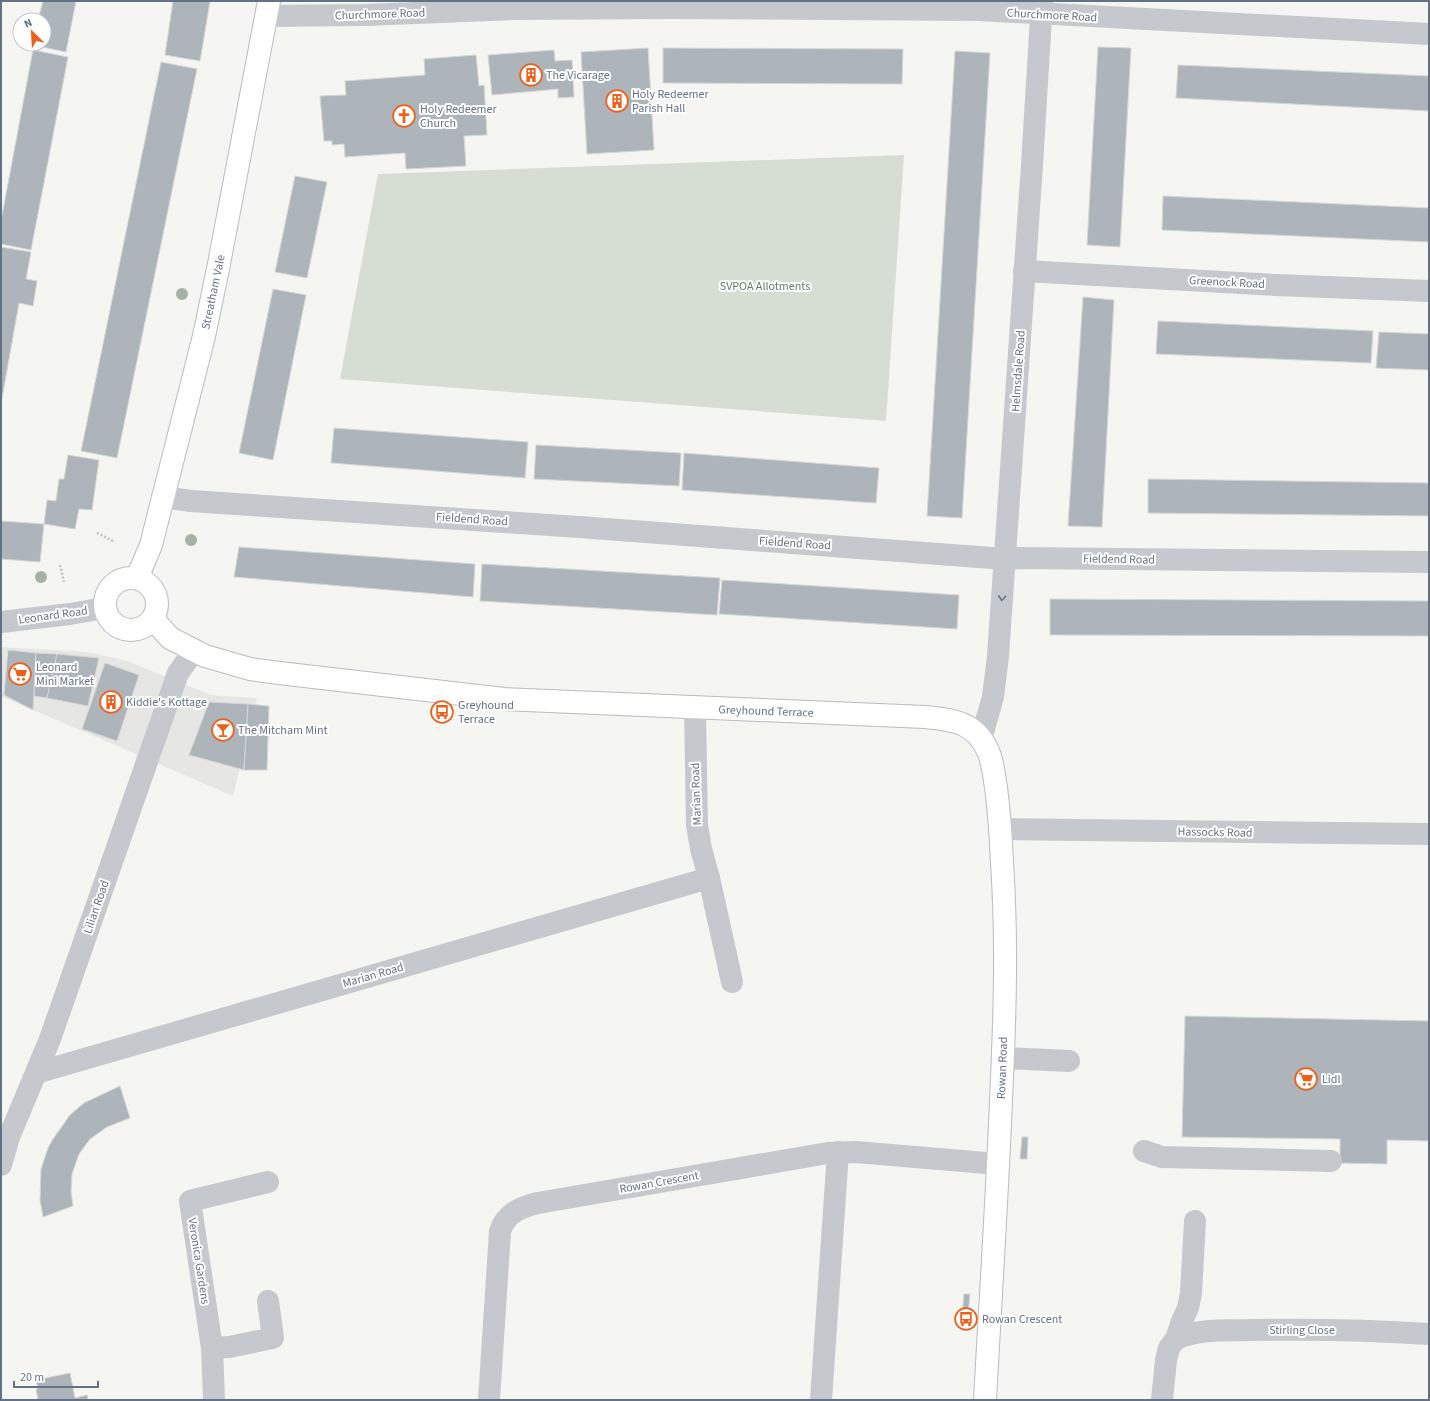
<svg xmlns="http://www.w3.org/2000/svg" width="1430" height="1401" viewBox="0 0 1430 1401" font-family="'Source Sans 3',sans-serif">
  <rect width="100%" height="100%" fill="#f5f6f2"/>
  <path fill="#e6e7e5" d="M1,647L88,652L127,661L211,695L257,698L233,796L1,696Z"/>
  <path fill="#d6ddd3" d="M904,155L886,421L340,379L378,174Z"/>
  <g fill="#adb4ba" stroke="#d7d7d5">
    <path d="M43,1H76L66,52L33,45L44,44V20H38Z"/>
    <path d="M173,1H210L200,61L165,55Z"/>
    <path d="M1098,47L1131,48L1120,247L1087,245Z"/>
    <path d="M648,48L654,150L587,154L581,52Z"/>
    <path d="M663,48L903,49L902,84L663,83Z"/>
    <path d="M33,50L68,57L31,250L1,244V221Z"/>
    <path d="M554,50L555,61L572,60L574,97L558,98V89L492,95L488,55Z"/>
    <path d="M955,51L990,53L962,518L927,516Z"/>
    <path d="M476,55L479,86L484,85L487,135L464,136L466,166L406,169L405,153L345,157L344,144L332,145V141H324L320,96L346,95L345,81L425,75L424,59Z"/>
    <path d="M161,62L197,69L117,458L81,451Z"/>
    <path d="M1178,65L1429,76V111L1176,98Z"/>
    <path d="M295,176L327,182L307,278L275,272Z"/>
    <path d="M1163,196L1429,208V242L1162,230Z"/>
    <path d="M1,247L31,252L26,279L37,281L33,306L19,303L1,404Z"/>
    <path d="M273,289L306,295L273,460L239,453Z"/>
    <path d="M1083,297L1114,300L1102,527L1068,526Z"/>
    <path d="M1158,321L1373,331L1371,363L1156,354Z"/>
    <path d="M1379,332L1429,334V370L1376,368Z"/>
    <path d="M334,428L528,442L525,478L331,463Z"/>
    <path d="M536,445L681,453L679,486L534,479Z"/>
    <path d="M684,453L879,468L876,503L682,490Z"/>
    <path d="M68,455L99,460L92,510L79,509L75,529L44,524L47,500L56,501L59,479H64Z"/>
    <path d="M1148,479L1429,483V516L1148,513Z"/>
    <path d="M1,521L44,524L40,562L1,559Z"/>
    <path d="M239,547L475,564L473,597L234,577Z"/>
    <path d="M482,564L720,578L717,615L480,601Z"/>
    <path d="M722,580L959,595L957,629L719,614Z"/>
    <path d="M1050,599L1429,601V636L1050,635Z"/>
    <path d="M8,650L36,653L33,710L4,695Z"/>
    <path d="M36,653L57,654L47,698L34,696Z"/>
    <path d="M57,654L99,658L88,706L47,698Z"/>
    <path d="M105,663L139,675L117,741L82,729Z"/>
    <path d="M209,702L248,704L244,770L189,755Z"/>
    <path d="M248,704L269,706L267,770H244Z"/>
    <path d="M1185,1016L1429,1021V1141L1387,1140V1164L1340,1163V1139L1182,1137Z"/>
    <path d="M120,1086L130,1118L107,1127L90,1139L79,1154L72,1174L71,1192L73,1206L43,1217L40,1200L41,1169L48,1148L53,1139L70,1115L84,1103Z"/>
    <path d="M1022,1137H1028L1027,1159H1020Z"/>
    <path d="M964,1294H970L968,1314L962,1315Z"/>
    <path d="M70,1373L75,1398L87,1395L88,1400H38L36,1389H38L36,1380Z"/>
  </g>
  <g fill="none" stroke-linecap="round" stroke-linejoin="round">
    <g stroke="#b8bbc0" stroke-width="24">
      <g id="major">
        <circle cx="131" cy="604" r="26"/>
        <path d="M137,578L151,545L204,336L218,269L269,1"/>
        <path d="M153,619L170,638L205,656L250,669L279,673L504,699L925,717C954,720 975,722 988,751C993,762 994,776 996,787C999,812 1001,838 1002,863C1008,950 1004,1037 1000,1123C996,1215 990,1308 985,1400"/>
      </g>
    </g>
    <g stroke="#bfc0c3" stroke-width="2.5" stroke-dasharray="2 2" stroke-linecap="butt">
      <path d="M97,533L115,542"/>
      <path d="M60,565L64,582"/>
    </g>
    <g stroke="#c5c8cc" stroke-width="22">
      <path d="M267,16L365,15L513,9L672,8L978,10L1429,34"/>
      <path d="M1024,271L1276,285L1429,291"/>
      <path d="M162,497L191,501L579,527L1005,559L1021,558L1429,562"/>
      <path d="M1,622L70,614L104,608"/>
      <path d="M981,739L993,697L998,656L1032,165L1042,1"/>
      <path d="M1000,829L1429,834"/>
      <path d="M709,878L732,982"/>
      <path d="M1003,1058L1069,1061"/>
      <path d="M36,1073L709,878L701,849L697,825L695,708"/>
      <path d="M1144,1151L1162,1157L1331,1161"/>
      <path d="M1,1165L9,1137L50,1039L178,673L194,651"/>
      <path d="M1176,1339C1200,1328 1226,1331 1252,1330C1311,1329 1370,1330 1429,1334"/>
      <path d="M212,1348L229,1347L273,1338L268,1301"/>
      <path d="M214,1400L212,1348L190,1201L268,1182"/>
      <path d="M489,1400L500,1231C506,1213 521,1207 538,1203L828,1153L856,1152L998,1164"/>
      <path d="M821,1400L838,1152"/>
      <path d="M1162,1400L1166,1360L1169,1348L1176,1339L1182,1321L1188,1308L1191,1293L1195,1221"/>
    </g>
    <use href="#major" stroke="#fff" stroke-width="22"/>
  </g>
  <g fill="#a6b2a3">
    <circle cx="182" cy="294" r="6"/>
    <circle cx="191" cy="540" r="6"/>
    <circle cx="41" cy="577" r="6"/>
  </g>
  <defs><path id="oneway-chevron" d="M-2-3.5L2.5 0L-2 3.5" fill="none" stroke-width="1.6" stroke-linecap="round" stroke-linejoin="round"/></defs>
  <use stroke="#687689" href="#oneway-chevron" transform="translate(1002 598) rotate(94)"/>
  <defs>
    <g id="building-ring" transform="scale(1.15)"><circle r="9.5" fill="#fff" stroke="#ed601b" stroke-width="1.5"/><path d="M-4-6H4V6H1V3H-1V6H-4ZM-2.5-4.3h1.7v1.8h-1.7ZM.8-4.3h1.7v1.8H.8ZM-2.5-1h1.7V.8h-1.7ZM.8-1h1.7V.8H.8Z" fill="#ed601b"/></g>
    <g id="church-ring" transform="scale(1.15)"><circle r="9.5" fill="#fff" stroke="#ed601b" stroke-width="1.5"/><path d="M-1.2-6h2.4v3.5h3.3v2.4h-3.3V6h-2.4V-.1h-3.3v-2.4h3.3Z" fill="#ed601b"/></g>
    <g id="supermarket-ring" transform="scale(1.15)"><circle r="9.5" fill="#fff" stroke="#ed601b" stroke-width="1.5"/><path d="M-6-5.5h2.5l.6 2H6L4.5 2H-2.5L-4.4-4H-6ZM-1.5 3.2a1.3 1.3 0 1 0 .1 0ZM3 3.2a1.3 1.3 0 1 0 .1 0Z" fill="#ed601b"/></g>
    <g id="bus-ring" transform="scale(1.15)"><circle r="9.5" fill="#fff" stroke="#ed601b" stroke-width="1.5"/><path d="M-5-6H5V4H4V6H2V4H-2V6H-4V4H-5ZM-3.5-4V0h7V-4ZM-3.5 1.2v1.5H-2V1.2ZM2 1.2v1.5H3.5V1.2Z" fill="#ed601b"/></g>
    <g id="bar-ring" transform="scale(1.15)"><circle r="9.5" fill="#fff" stroke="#ed601b" stroke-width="1.5"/><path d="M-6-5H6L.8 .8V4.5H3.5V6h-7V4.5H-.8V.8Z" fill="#ed601b"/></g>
  </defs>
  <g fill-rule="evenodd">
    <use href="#building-ring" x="531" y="75"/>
    <use href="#building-ring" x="617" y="101"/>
    <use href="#church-ring" x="404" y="116"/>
    <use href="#supermarket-ring" x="20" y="674"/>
    <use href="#building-ring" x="111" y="702"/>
    <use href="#bus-ring" x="442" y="712"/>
    <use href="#bar-ring" x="223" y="730"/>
    <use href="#supermarket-ring" x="1306" y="1079"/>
    <use href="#bus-ring" x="966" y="1319"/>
  </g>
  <g text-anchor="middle" stroke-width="4" stroke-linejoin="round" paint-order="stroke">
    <g font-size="12" fill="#637285" stroke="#fff">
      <text transform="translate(380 14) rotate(-2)" y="4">Churchmore Road</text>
      <text transform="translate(1052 15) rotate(3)" y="4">Churchmore Road</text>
      <text transform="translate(1227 282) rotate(3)" y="4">Greenock Road</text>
      <text transform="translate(213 292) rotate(-78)" y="4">Streatham Vale</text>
      <text transform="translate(1018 371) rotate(-86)" y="4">Helmsdale Road</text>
      <text transform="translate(472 519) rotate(4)" y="4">Fieldend Road</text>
      <text transform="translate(795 543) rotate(4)" y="4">Fieldend Road</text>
      <text transform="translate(1119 559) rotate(1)" y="4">Fieldend Road</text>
      <text transform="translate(53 615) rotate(-8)" y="4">Leonard Road</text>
      <text transform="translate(766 711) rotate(2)" y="4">Greyhound Terrace</text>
      <text transform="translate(696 794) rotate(-92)" y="4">Marian Road</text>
      <text transform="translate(1215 832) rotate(1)" y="4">Hassocks Road</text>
      <text transform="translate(96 907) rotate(-71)" y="4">Lilian Road</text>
      <text transform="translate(373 975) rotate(-16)" y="4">Marian Road</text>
      <text transform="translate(1002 1068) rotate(-88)" y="4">Rowan Road</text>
      <text transform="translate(659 1182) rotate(-10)" y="4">Rowan Crescent</text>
      <text transform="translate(199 1261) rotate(81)" y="4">Veronica Gardens</text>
      <text x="1302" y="1334">Stirling Close</text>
    </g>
    <g font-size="12" fill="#637285" stroke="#fff" text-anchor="start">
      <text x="546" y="79">The Vicarage</text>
      <text x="632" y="98">Holy Redeemer<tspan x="632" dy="14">Parish Hall</tspan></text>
      <text x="420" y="113">Holy Redeemer<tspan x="420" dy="14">Church</tspan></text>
      <text x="36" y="671">Leonard<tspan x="36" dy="14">Mini Market</tspan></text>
      <text x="126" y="706">Kiddie's Kottage</text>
      <text x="458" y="709">Greyhound<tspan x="458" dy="14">Terrace</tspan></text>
      <text x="238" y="734">The Mitcham Mint</text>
      <text x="1322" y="1083">Lidl</text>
      <text x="982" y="1323">Rowan Crescent</text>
    </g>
    <g font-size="12" fill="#657b62" stroke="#fff">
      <text x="765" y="290">SVPOA Allotments</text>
    </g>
  </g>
  <rect width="1430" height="1401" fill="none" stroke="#637285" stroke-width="4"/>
  <g transform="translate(32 32) rotate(335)"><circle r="19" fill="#ffffff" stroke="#c1c7ce"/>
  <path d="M0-3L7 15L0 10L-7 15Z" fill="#ed601b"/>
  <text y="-6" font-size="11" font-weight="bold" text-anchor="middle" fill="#637285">N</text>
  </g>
  <path d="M14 1381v6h84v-6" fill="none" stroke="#637285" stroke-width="2"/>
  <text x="20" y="1381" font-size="12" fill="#637285" stroke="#ffffff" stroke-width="3" paint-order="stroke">20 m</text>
</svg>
